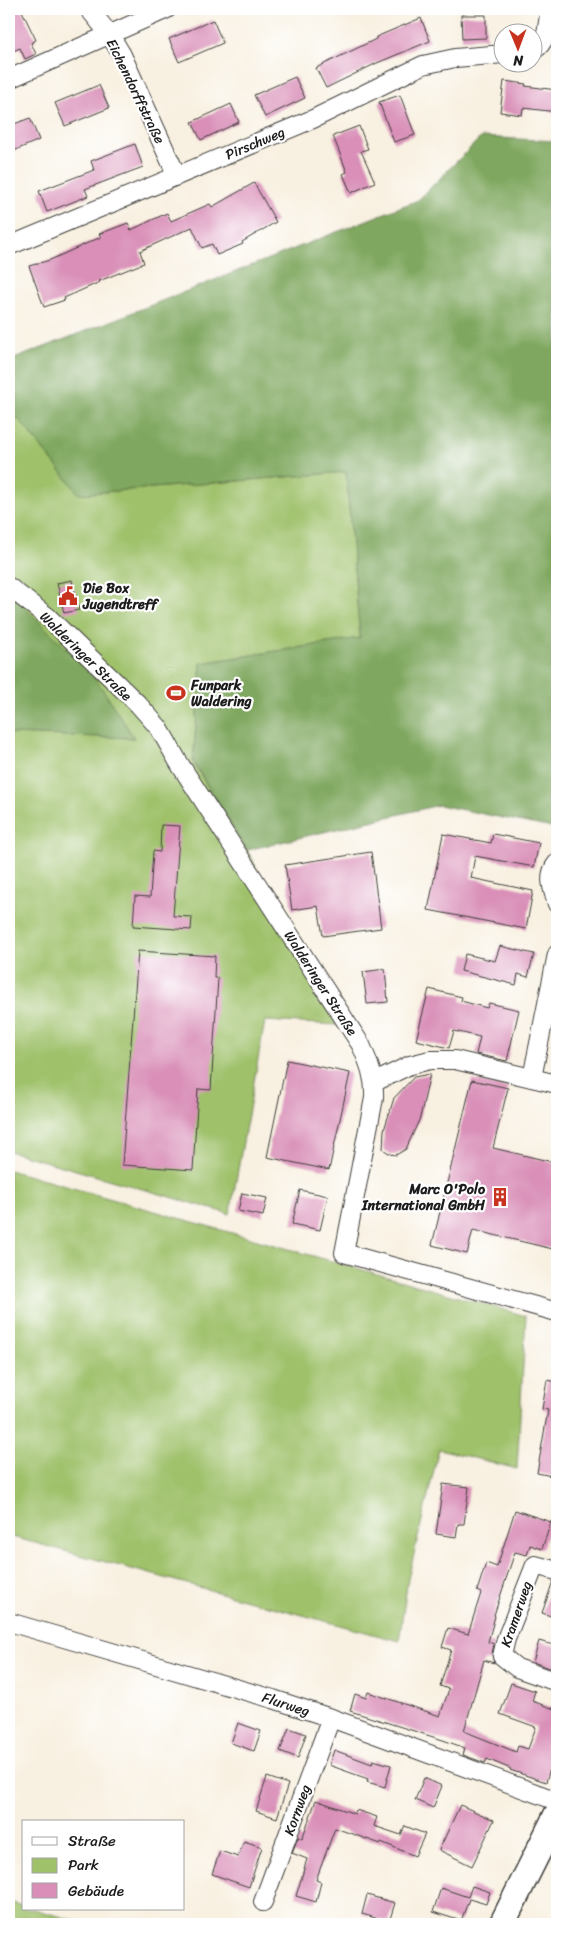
<svg xmlns="http://www.w3.org/2000/svg" width="566" height="1933" viewBox="0 0 566 1933" font-family="Sriracha,sans-serif">
  <rect width="100%" height="100%" fill="#fff"/>
  <filter id="ink" filterUnits="userSpaceOnUse"><feTurbulence type="fractalNoise" baseFrequency=".02" numOctaves="2"/><feDisplacementMap in="SourceGraphic" scale="10" xChannelSelector="R" yChannelSelector="G"/><feConvolveMatrix kernelMatrix="1 2 1 2 8 2 1 2 1" color-interpolation-filters="sRGB"/></filter>
  <filter id="wash" filterUnits="userSpaceOnUse"><feTurbulence type="fractalNoise" baseFrequency=".0096" numOctaves="4" result="noise"/><feDisplacementMap in="SourceGraphic" scale="20" xChannelSelector="R" yChannelSelector="G"/><feGaussianBlur stdDeviation="1.12" result="paint"/><feColorMatrix in="noise" values="0 0 0 0 0 0 0 0 0 0 0 0 0 0 0 0 0 1.4 0 .05"/><feComposite in="paint" operator="in"/></filter>
  <g filter="url(#wash)">
    <rect width="100%" height="100%" fill="#f8f0e0"/>
    <g fill="#9fc16a" stroke="#5e6e43">
      <path d="M18,418L79,494L346,472L360,638L201,663L193,763L247,850L337,1025L265,1021L230,1214L9,1151V734L134,738L9,592V422Z"/>
      <path d="M9,1170L526,1316L517,1469L439,1449L408,1579L399,1641L9,1536Z"/>
      <path d="M9,1902L24,1906V1909H34L87,1924H9Z"/>
    </g>
    <g fill="#7fa75e" stroke="#4e623d">
      <path d="M481,137L557,141V829L439,805L247,850L193,762L201,663L360,638L346,472L79,494L18,418L9,422V361L418,200Z"/>
      <path d="M9,592L94,676L134,738L9,734Z"/>
    </g>
    <g id="blocks">
      <g fill="#d98fb8">
        <path d="M9,9H21L36,40L31,43L36,54L25,59L20,48L9,53Z"/>
        <path d="M461,15H486V38L462,39Z"/>
        <path d="M421,18L430,41L377,63L326,88L316,68L376,39V37Z"/>
        <path d="M213,20L223,43L179,62L169,39Z"/>
        <path d="M295,77L305,98L265,117L254,95Z"/>
        <path d="M504,81L526,84L525,86L557,90V112L523,108L522,115L500,112Z"/>
        <path d="M99,85L109,108L65,126L55,103Z"/>
        <path d="M400,95L415,135L394,142L379,102Z"/>
        <path d="M231,104L239,122L201,140L192,122Z"/>
        <path d="M30,118L39,140L9,153V126Z"/>
        <path d="M359,126L368,149L361,151L375,182L351,193L343,174L347,172L333,136Z"/>
        <path d="M135,144L143,167L85,189L88,196L47,212L39,191L94,170L91,161Z"/>
        <path d="M254,183L276,222L242,242L243,244L217,255L212,244L202,248L192,227L140,251L144,263L99,281L100,282L64,298L65,300L44,307L29,266L50,260L101,237L99,234L128,223L131,230L167,213L171,221L210,204L212,207Z"/>
        <path d="M72,580L79,610L64,613L57,583Z"/>
        <path d="M161,825L180,826L173,916L192,917L191,930L133,926L135,896L150,897L153,851L160,852Z"/>
        <path d="M443,834L491,843L493,834L539,843L534,867L475,856L471,878L533,891L526,929L428,910Z"/>
        <path d="M371,852L381,928L323,936L318,906L292,910L285,865Z"/>
        <path d="M500,946L534,954L528,977L518,974L516,985L461,971L465,954L495,961Z"/>
        <path d="M138,951L215,956L214,978H218L211,1090L198,1089L193,1170L122,1165Z"/>
        <path d="M385,969L388,1002L367,1004L363,972Z"/>
        <path d="M429,989L462,997L461,1001L487,1008L489,1003L519,1010L507,1061L476,1054L480,1037L454,1031L449,1048L416,1040Z"/>
        <path d="M287,1060L350,1073L329,1170L267,1157Z"/>
        <path d="M430,1074L420,1118L406,1149L396,1155L390,1154L383,1149L384,1130L394,1098L414,1077Z"/>
        <path d="M472,1080L508,1088L493,1148L557,1163V1250L473,1230L467,1254L432,1245Z"/>
        <path d="M300,1190L328,1196L320,1230L292,1224Z"/>
        <path d="M242,1193L267,1198L263,1216L238,1211Z"/>
        <path d="M547,1380L557,1382V1477L537,1473L548,1410L542,1409Z"/>
        <path d="M443,1484L469,1487L464,1524H458L456,1537L436,1534Z"/>
        <path d="M515,1510L551,1522L542,1549L530,1545L527,1555L515,1552L494,1615L495,1616L488,1642L494,1644L492,1654L494,1663L484,1660L464,1731L516,1752L518,1746L528,1749L536,1727L500,1714L511,1683L535,1691L532,1701L557,1710V1746L546,1782L510,1770L511,1769L487,1759L485,1763L463,1755L465,1748L443,1740L350,1711L355,1694L366,1698L368,1692L440,1716L449,1689L440,1686L451,1650L442,1647L448,1628L468,1634L481,1593L477,1591L486,1563L497,1567Z"/>
        <path d="M553,1581H557V1618L542,1613Z"/>
        <path d="M539,1641L557,1646V1663L555,1670L533,1662Z"/>
        <path d="M238,1723L261,1731L254,1751L231,1743Z"/>
        <path d="M289,1728L306,1734L298,1758L280,1751Z"/>
        <path d="M334,1750L372,1764L373,1760L391,1765L385,1787L367,1782L368,1779L329,1765Z"/>
        <path d="M267,1777L288,1784L277,1818L256,1811Z"/>
        <path d="M424,1778L442,1786L433,1808L415,1800Z"/>
        <path d="M316,1800L355,1814L356,1810L377,1817L374,1826L401,1835L405,1826L425,1834L415,1856L381,1842V1844L335,1828L316,1880L321,1882L316,1902L296,1896L307,1859L292,1853L298,1837L302,1839Z"/>
        <path d="M460,1805L494,1820L472,1866L439,1850Z"/>
        <path d="M244,1841L262,1847L249,1887L212,1874L220,1851L238,1857Z"/>
        <path d="M472,1886L490,1892L486,1904L469,1899L461,1921L433,1912L441,1888L468,1897Z"/>
        <path d="M367,1895L395,1903L389,1922L362,1914Z"/>
      </g>
    </g>
  </g>
  <g filter="url(#ink)">
    <use href="#blocks" fill-opacity="0" stroke="#3d3c39" stroke-width="1"/>
    <g fill="none" stroke-linecap="round" stroke-linejoin="round">
      <g stroke="#3d3c39" stroke-width="20">
        <g id="minor">
          <path d="M89,9L110,35L122,55L177,176"/>
          <path d="M534,50C548,42 547,24 550,9"/>
          <path d="M9,79L167,9"/>
          <path d="M9,246L313,119L423,65L455,58L504,54"/>
          <path d="M9,587L48,617L138,704L159,728L179,763L361,1045C369,1063 375,1078 374,1098L344,1253L557,1312"/>
          <path d="M557,863C546,876 553,890 557,904"/>
          <path d="M532,1078L557,954"/>
          <path d="M375,1082L410,1065L430,1060H455L557,1084"/>
          <path d="M557,1571L535,1565L506,1639L502,1656L517,1668L557,1682"/>
          <path d="M9,1622L273,1699L331,1718L557,1801"/>
          <path d="M263,1902L331,1718"/>
        </g>
      </g>
      <g stroke="#3d3c39" stroke-width="28">
        <path id="secondary" d="M502,1924L557,1814"/>
      </g>
      <use href="#minor" stroke="#fff" stroke-width="18"/>
      <use href="#secondary" stroke="#fff" stroke-width="25"/>
    </g>
  </g>
  <defs>
    <g id="civic-bare" transform="scale(1.5)"><path d="M-.6-6.5H3V-4.5H.6V-3L4-1V1h2V6H-6V1h2V-1L-.6-3ZM-1.2 2.5V6h2.4V2.5Z" fill="#c8321e" stroke="#fff" stroke-width="2.5" paint-order="stroke"/></g>
    <g id="stadium-bare" transform="scale(1.5)"><path d="M0-5a6.5 5 0 1 0 0 10a6.5 5 0 1 0 0-10ZM-3.5-1.8h7v3.6h-7Z" fill="#c8321e" stroke="#fff" stroke-width="2.5" paint-order="stroke"/></g>
    <g id="building-bare" transform="scale(1.5)"><path d="M-4-6H4V6H1V3H-1V6H-4ZM-2.5-4.3h1.7v1.8h-1.7ZM.8-4.3h1.7v1.8H.8ZM-2.5-1h1.7V.8h-1.7ZM.8-1h1.7V.8H.8Z" fill="#c8321e" stroke="#fff" stroke-width="2.5" paint-order="stroke"/></g>
  </defs>
  <g fill-rule="evenodd">
    <use href="#civic-bare" x="68" y="596"/>
    <use href="#stadium-bare" x="176" y="693"/>
    <use href="#building-bare" x="500" y="1197"/>
  </g>
  <g text-anchor="middle" stroke-width="4.5" stroke-linejoin="round" paint-order="stroke">
    <g font-size="14" fill="#1c1c1c" stroke="#fff">
      <text transform="translate(136 91) rotate(64)" y="5">Eichendorffstraße</text>
      <text transform="translate(255 143) rotate(-23)" y="5">Pirschweg</text>
      <text transform="translate(86 656) rotate(44)" y="5">Walderinger Straße</text>
      <text transform="translate(321 983) rotate(57)" y="5">Walderinger Straße</text>
      <text transform="translate(516 1614) rotate(-71)" y="5">Kramerweg</text>
      <text transform="translate(286 1704) rotate(18)" y="5">Flurweg</text>
      <text transform="translate(297 1810) rotate(-70)" y="5">Kornweg</text>
    </g>
    <g font-size="14" font-weight="bold" fill="#1c1c1c" stroke="#fff" text-anchor="start">
      <text x="83" y="593">Die Box<tspan x="83" dy="16">Jugendtreff</tspan></text>
      <text x="191" y="690">Funpark<tspan x="191" dy="16">Waldering</tspan></text>
      <text x="485" y="1194" text-anchor="end">Marc O'Polo<tspan x="485" dy="16">International GmbH</tspan></text>
    </g>
  </g>
  <rect width="566" height="1933" fill="none" stroke="#fff" stroke-width="30"/>
  <rect x="22" y="1820" width="162" height="90" fill="#ffffff" stroke="#a4a4a4"/>
  <rect x="32" y="1837" width="25" height="8" fill="#ffffff" stroke="#a4a4a4"/>
  <text x="68" y="1846" font-size="15" fill="#1c1c1c">Straße</text>
  <rect x="32" y="1858" width="25" height="15" fill="#9fc16a" stroke="#a4a4a4"/>
  <text x="68" y="1870" font-size="15" fill="#1c1c1c">Park</text>
  <rect x="32" y="1883" width="25" height="15" fill="#d98fb8" stroke="#a4a4a4"/>
  <text x="68" y="1896" font-size="15" fill="#1c1c1c">Gebäude</text>
  <g transform="translate(518 48) rotate(179)"><circle r="24" fill="#ffffff" stroke="#a4a4a4"/>
  <path d="M0-4L9 19L0 12L-9 19Z" fill="#c8321e"/>
  <text y="-8" font-size="14" font-weight="bold" text-anchor="middle" fill="#1c1c1c">N</text>
  </g>
</svg>
